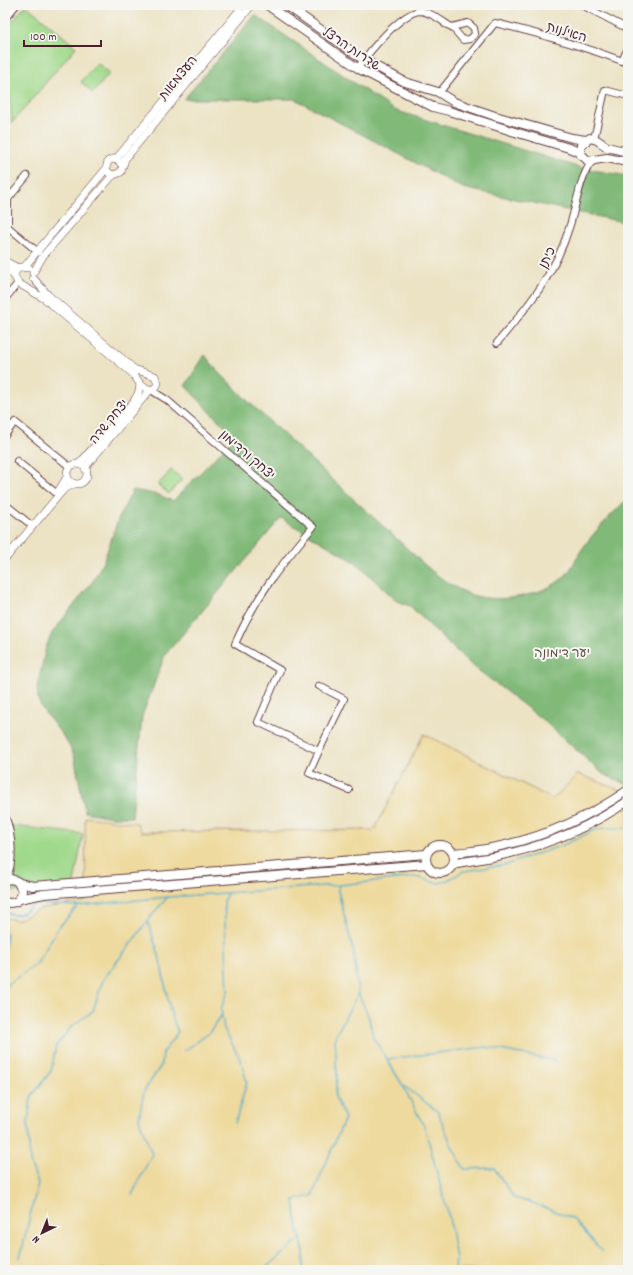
<svg xmlns="http://www.w3.org/2000/svg" width="633" height="1275" viewBox="0 0 633 1275" font-family="Dekko,'Playpen Sans Hebrew',sans-serif">
  <rect width="100%" height="100%" fill="#f6f6f2"/>
  <filter id="ink" filterUnits="userSpaceOnUse"><feTurbulence type="fractalNoise" baseFrequency=".025" numOctaves="2"/><feDisplacementMap in="SourceGraphic" scale="8" xChannelSelector="R" yChannelSelector="G"/><feConvolveMatrix kernelMatrix="1 2 1 2 8 2 1 2 1" color-interpolation-filters="sRGB"/></filter>
  <filter id="wash" filterUnits="userSpaceOnUse"><feTurbulence type="fractalNoise" baseFrequency=".012" numOctaves="4" result="noise"/><feDisplacementMap in="SourceGraphic" scale="16" xChannelSelector="R" yChannelSelector="G"/><feGaussianBlur stdDeviation="0.9" result="paint"/><feColorMatrix in="noise" values="0 0 0 0 0 0 0 0 0 0 0 0 0 0 0 0 0 1.4 0 .05"/><feComposite in="paint" operator="in"/></filter>
  <g filter="url(#wash)">
    <rect width="100%" height="100%" fill="#ece3c5"/>
    <g fill="#a1d98c" stroke="#767c5c">
      <path d="M26,5L76,47L12,123L8,81L5,78V30Z"/>
      <path d="M97,63L110,73L93,93L81,82Z"/>
      <path d="M171,470L182,479L169,494L158,485Z"/>
      <path d="M5,825L83,834L74,883L65,890L54,892L5,891Z"/>
    </g>
    <g fill="#80b978" stroke="#656c52">
      <path d="M255,15L394,110L581,168L628,176V223L463,188L295,99H184Z"/>
      <path d="M205,355L214,367L253,406L413,554C430,570 446,584 467,593C493,605 544,597 565,576C573,568 576,557 583,548C595,530 613,514 628,498V785L603,774L543,720L469,663L410,606L397,601L355,562L281,518L165,655L142,716L132,817H112L85,812L74,755L66,740L43,710L38,700L37,688L46,647L52,633L93,581L104,560L119,517L133,490L159,495L173,501L235,437L185,386Z"/>
    </g>
    <path fill="#eeda9e" stroke="#9c7c64" d="M424,734L553,799L578,774L628,793V1270H5V918L18,920L40,909L86,901L85,817L137,823L141,832L374,830Z"/>
    <g fill="none" stroke-linecap="round" stroke-linejoin="round">
      <g stroke="#4baac9" stroke-width="1.5">
        <path d="M227,894L224,899L228,992L221,1009L224,1029L240,1059L247,1082L235,1123"/>
        <path d="M5,912L13,915L21,914L35,904L78,906L168,897L339,885L415,877L438,883L446,881L464,871L505,865L563,845L595,830L605,828H628"/>
        <path d="M5,932L7,934L5,947"/>
        <path d="M5,988L9,983L36,965L58,928L78,906"/>
        <path d="M358,993L369,1018L373,1037L402,1084L425,1128L449,1217L456,1259L455,1270"/>
        <path d="M184,1051L208,1034L221,1016"/>
        <path d="M388,1059L486,1047L556,1061"/>
        <path d="M403,1085L438,1112L451,1144L464,1169L494,1168L514,1198L533,1203L572,1218L602,1251"/>
        <path d="M132,1195L152,1154L139,1119L144,1091L162,1064L163,1052L178,1032L171,1014L159,955L148,923"/>
        <path d="M20,1258L38,1183L30,1163L28,1123L31,1097L51,1071L56,1046L71,1027L93,1011L103,980L157,909L168,897"/>
        <path d="M263,1270L300,1239"/>
        <path d="M303,1270L304,1252L297,1225L294,1200L312,1196L345,1118L335,1097L337,1077L335,1037L358,993L354,953L338,891L339,885"/>
      </g>
    </g>
  </g>
  <g filter="url(#ink)">
    <g fill="none" stroke-linecap="round" stroke-linejoin="round">
      <g stroke="#623c42" stroke-width="8">
        <g id="minor">
          <path d="M582,5L628,29"/>
          <path d="M445,24L452,27L463,40L470,39L475,34L474,28L468,23L452,27"/>
          <path d="M622,61L628,48"/>
          <path d="M358,68C368,53 402,11 421,11C430,12 441,20 448,25"/>
          <path d="M439,93L495,23C541,34 585,47 628,63"/>
          <path d="M594,139L605,90L628,96"/>
          <path d="M27,176L8,199V227L38,252"/>
          <path d="M5,299L18,283"/>
          <path d="M497,343C529,305 556,273 570,225C575,211 582,166 594,161"/>
          <path d="M151,390L167,400L313,527C280,566 256,596 235,644L280,670L258,722L319,751L344,699L319,686"/>
          <path d="M5,435L15,422L70,467"/>
          <path d="M17,461L56,493"/>
          <path d="M5,504L30,524"/>
          <path d="M319,751L309,773L349,790"/>
        </g>
      </g>
      <g stroke="#623c42" stroke-width="8">
        <g id="tertiary">
          <path d="M116,159L238,12L242,5"/>
          <path d="M122,165L118,160L113,159L108,161L106,169L109,173L114,175L121,172L125,159L252,5"/>
          <path d="M5,261L18,268"/>
          <path d="M25,266L106,169"/>
          <path d="M5,267L13,274L18,283L45,299L132,373L142,386L152,390L156,387L158,383L155,376L134,369L48,295L33,278"/>
          <path d="M33,273L43,256L113,175"/>
          <path d="M15,277V272L20,267L29,268"/>
          <circle cx="77" cy="474" r="10"/>
          <path d="M79,464L134,401L139,392L140,384"/>
          <path d="M86,469L87,465L150,390"/>
          <path d="M59,490L67,477"/>
          <path d="M5,559L64,489L74,484"/>
        </g>
      </g>
      <g stroke="#623c42" stroke-width="10">
        <g id="secondary">
          <path d="M267,5L359,69L433,107L449,111L515,132L569,148L579,152L588,161L607,158L628,162"/>
          <path d="M286,5L364,60L405,82L438,92L454,102L495,116L572,138L586,140"/>
          <path d="M5,17L15,5"/>
          <path d="M581,155V145L590,138L597,140L607,147L628,152"/>
          <path d="M5,818C11,835 14,862 5,879"/>
          <circle cx="440" cy="859" r="14"/>
          <path d="M453,853C516,848 576,826 628,790"/>
          <path d="M453,864C472,860 492,858 511,853C552,843 593,825 628,801"/>
          <path d="M5,880L11,879L17,881L22,890C22,900 15,905 5,902"/>
          <path d="M19,883L33,886L426,854"/>
          <path d="M19,899L44,894L427,864"/>
        </g>
      </g>
      <use href="#minor" stroke="#fff" stroke-width="6"/>
      <use href="#tertiary" stroke="#fff" stroke-width="7"/>
      <use href="#secondary" stroke="#fff" stroke-width="8"/>
    </g>
  </g>
  <g text-anchor="middle" stroke-width="4" stroke-linejoin="round" paint-order="stroke">
    <g font-size="13" fill="#4a1f2b" stroke="#f6f6f2">
      <text transform="translate(567 31) rotate(17)" y="5">האילנות</text>
      <text transform="translate(352 48) rotate(34)" y="5">שדרות הרצל</text>
      <text transform="translate(177 77) rotate(-51)" y="5">העצמאות</text>
      <text transform="translate(546 257) rotate(-63)" y="5">כיתן</text>
      <text transform="translate(108 421) rotate(-50)" y="5">יצחק שדה</text>
      <text transform="translate(248 454) rotate(41)" y="5">יצחק ורדימון</text>
    </g>
    <g font-size="13" fill="#604e43" stroke="#f6f6f2">
      <text x="562" y="657">יער דימונה</text>
    </g>
  </g>
  <rect width="633" height="1275" fill="none" stroke="#f6f6f2" stroke-width="20"/>
  <g transform="translate(42 1233) rotate(223)" stroke="#f6f6f2" stroke-width="3" paint-order="stroke">
  <path d="M0-3L7 15L0 10L-7 15Z" fill="#4a1f2b"/>
  <text y="-6" font-size="11" font-weight="bold" text-anchor="middle" fill="#4a1f2b">N</text>
  </g>
  <path d="M24 40v6h77v-6" fill="none" stroke="#4a1f2b" stroke-width="2"/>
  <text x="30" y="40" font-size="12" fill="#4a1f2b" stroke="#f6f6f2" stroke-width="3" paint-order="stroke">100 m</text>
</svg>
